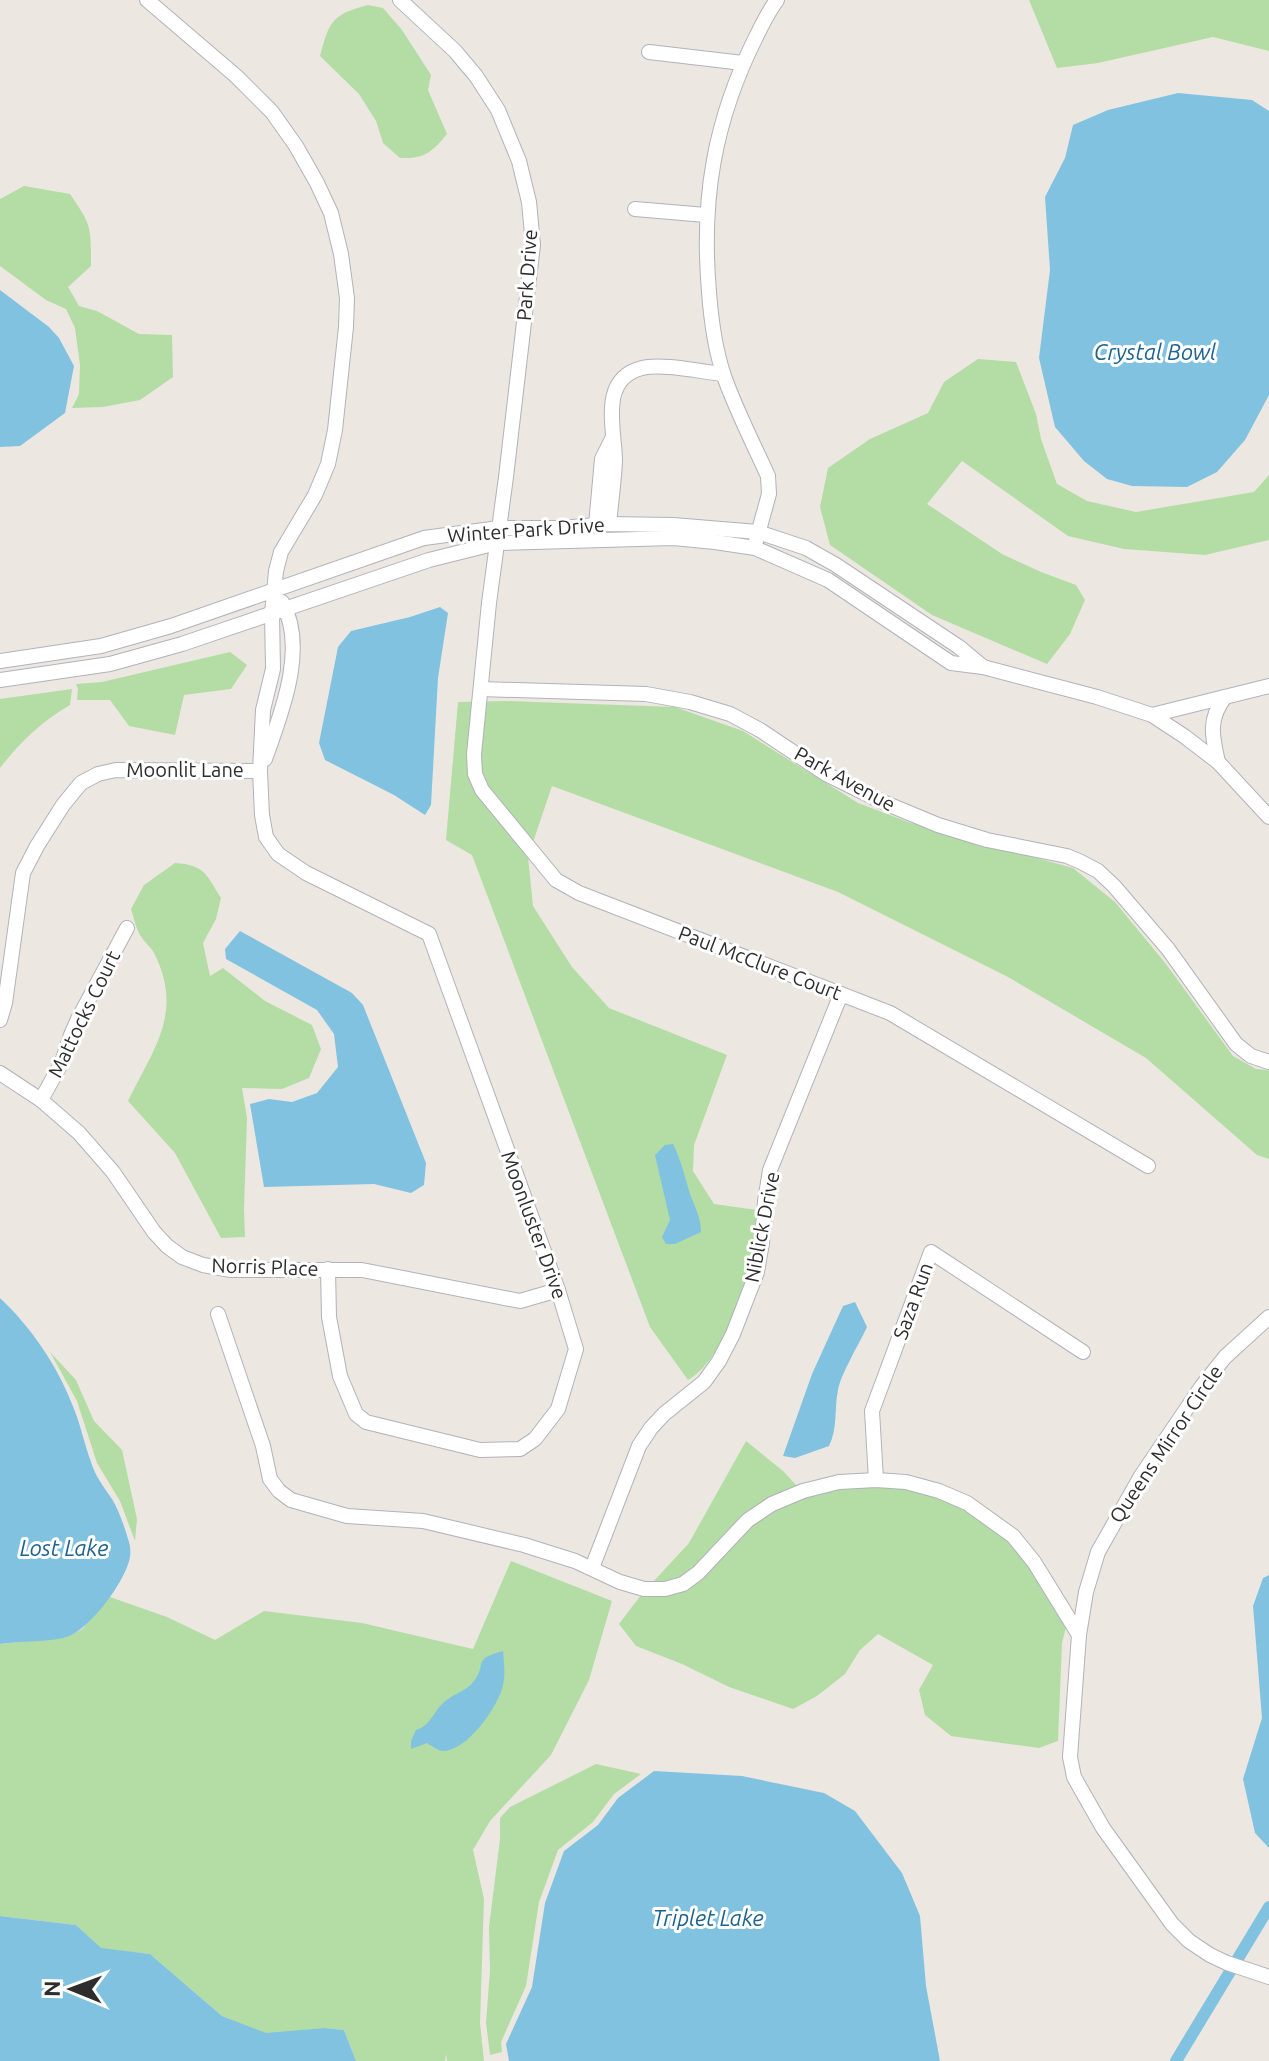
<svg xmlns="http://www.w3.org/2000/svg" width="1269" height="2061" viewBox="0 0 1269 2061" font-family="Ubuntu,sans-serif">
  <rect width="100%" height="100%" fill="#ece8e1"/>
  <g fill="#b4dca5">
    <path d="M1029,0H1269V51L1213,37L1098,63L1057,68Z"/>
    <path d="M368,5L383,8L402,30L431,75L428,90L447,134C432,152 425,159 400,158L383,143L376,121L359,94L320,56C329,22 332,14 368,5Z"/>
    <path d="M24,186L70,194C92,226 91,227 91,266L68,287L79,306L97,311L139,334L172,335L173,377L140,400L103,407L72,408L79,394L80,365L75,328L66,309L46,300L0,266V199Z"/>
    <path d="M978,359L1016,362L1036,414L1041,439L1057,484L1087,501L1136,512L1254,492L1269,475V540L1205,555L1124,549L1068,536L962,461L927,504L1002,554L1041,572L1076,585L1085,600L1070,634L1047,664L932,615L830,545L820,507L828,468L870,439L928,413L944,382Z"/>
    <path d="M230,652L247,665L231,689L184,695L175,735L129,726L110,700H77L78,689L76,684L102,682Z"/>
    <path d="M72,689L70,705C42,721 20,742 0,768V699Z"/>
    <path d="M506,701L675,707L743,731L858,803L911,823L1073,868L1115,902L1166,964L1233,1056L1256,1069L1269,1070V1159L1257,1155L1146,1058L1008,977L838,892L552,786L528,857L533,906L572,967L609,1008L727,1055L694,1145L693,1171L714,1204L757,1210C757,1221 758,1232 757,1242C753,1278 721,1363 688,1380L650,1327L472,855L446,840L458,702Z"/>
    <path d="M175,863C205,865 206,874 221,898L216,919L203,943L210,976L223,968L265,1001L312,1025L321,1049L309,1078L282,1089L242,1088L247,1118L244,1210L245,1237L221,1238L175,1153L128,1101C154,1048 184,1012 154,953C151,947 146,944 142,938C136,930 134,918 131,909L144,885Z"/>
    <path d="M50,1352L76,1380L94,1421L122,1450L137,1519L135,1541L120,1501L97,1463L77,1401Z"/>
    <path d="M746,1441L783,1471L797,1486L800,1485L679,1579L664,1583H652L689,1543Z"/>
    <path d="M876,1486C926,1489 969,1505 1007,1539C1031,1561 1049,1600 1066,1627L1062,1643L1058,1741L1039,1748L951,1736L925,1715L919,1690L933,1665L878,1634L860,1650L845,1674L817,1696L793,1709L729,1687L682,1664L636,1646L619,1624L641,1595H665C699,1568 737,1531 774,1510C805,1492 841,1488 876,1486Z"/>
    <path d="M511,1561L612,1601L589,1680L551,1755L490,1821L473,1850L484,1899L480,2023L484,2061H447L446,2054L445,2061H356L344,2030L324,2028L266,2034L222,2016L150,1954L101,1949L76,1925L0,1916V1644L67,1637L82,1629L110,1597L167,1617L215,1640L264,1611L362,1623L473,1649Z"/>
    <path d="M596,1764L641,1774L614,1794L593,1822L558,1850L539,1902L526,1986L501,2042L502,2052L490,2055L486,2023L490,1970L489,1927L500,1839V1818L510,1807Z"/>
  </g>
  <g fill="#81c2e1">
    <path d="M1178,93L1252,100L1269,111V395L1245,440L1217,472L1187,487L1132,486L1107,479L1084,461L1055,427L1039,358L1050,270L1045,197L1065,158L1073,125L1108,110Z"/>
    <path d="M0,290L49,327L59,338L74,366L65,413L20,446L0,447Z"/>
    <path d="M440,607L448,613L438,678L431,805L425,815L394,795L325,760L319,743L338,647L351,631L410,617Z"/>
    <path d="M240,931L352,993L363,1005L426,1163L424,1185L411,1193L374,1184L264,1187L250,1104L269,1099L292,1102L317,1093L338,1067L334,1034L317,1010L226,959L225,949Z"/>
    <path d="M673,1144C681,1160 685,1177 690,1194C695,1208 701,1217 701,1232L675,1244H666L662,1237L670,1220L655,1155L665,1145Z"/>
    <path d="M0,1298C30,1326 57,1365 72,1404C80,1422 84,1443 91,1462C95,1476 104,1487 112,1499C119,1511 124,1525 128,1539C130,1544 131,1551 130,1557C126,1581 90,1629 67,1637C51,1642 19,1641 0,1644Z"/>
    <path d="M855,1302L867,1327C860,1342 840,1376 838,1390C834,1409 838,1428 829,1446L795,1458L783,1456L812,1374L843,1306Z"/>
    <path d="M1269,1575V1848L1255,1833L1243,1779L1262,1718L1253,1606L1263,1578Z"/>
    <path d="M503,1651C504,1664 506,1676 502,1689C496,1709 467,1750 444,1751C438,1751 432,1746 427,1743L411,1749V1741L416,1730C430,1726 433,1713 443,1703C452,1694 467,1691 474,1681C488,1662 471,1660 503,1651Z"/>
    <path d="M654,1771L742,1776L824,1793L855,1811L902,1873L920,1916L926,1986L940,2061H509L506,2044L532,1987L545,1903L564,1851L598,1825L618,1798Z"/>
    <path d="M0,1916L76,1925L101,1948L150,1954L222,2016L266,2033L324,2028L344,2030L356,2061H0Z"/>
  </g>
  <g fill="none" stroke-linecap="round" stroke-linejoin="round">
    <path stroke="#81c2e1" stroke-width="12" d="M1176,2061L1269,1907"/>
    <g stroke="#b1b2bb" stroke-width="16">
      <g id="minor">
        <path d="M147,0L236,76L272,112L296,146L317,183L331,213L341,254L347,298L346,327L335,430L328,464L315,495L281,552L276,571L272,613L273,669L263,710L260,771L262,815L266,837L278,854L306,873L429,934L558,1290L576,1349L558,1409L535,1439L520,1449L480,1450L366,1422L356,1414L340,1376L329,1317L328,1269"/>
        <path d="M400,0L455,51L476,76L498,110L519,161L529,202L533,245L506,477L489,603L474,754L475,774L482,790L556,880L579,893L890,1013L1148,1166"/>
        <path d="M649,52L743,63"/>
        <path d="M635,209L706,215"/>
        <path d="M609,524C611,503 614,482 615,461C615,430 598,379 642,368C662,363 702,372 723,374"/>
        <path d="M596,525L602,459L612,439"/>
        <path d="M756,541L769,494L768,476C753,443 736,410 724,376C715,349 711,319 709,292C701,199 714,121 756,37C762,25 768,12 777,0"/>
        <path d="M0,661L101,646L171,626L424,538L499,528H560L609,524L673,525L758,532L806,548L836,565L959,647L983,667"/>
        <path d="M0,680L110,664L182,644L429,560L497,543L673,538L715,542L755,548L828,580L951,663L983,667L1097,697L1152,715L1184,736L1218,762L1269,817"/>
        <path d="M481,689L646,694L690,702L730,714L760,730L826,774L885,803L938,825L987,840L1067,856L1081,862L1098,871L1114,886L1168,949L1236,1044L1251,1056L1269,1062"/>
        <path d="M1152,715L1269,686"/>
        <path d="M265,759C281,714 308,648 282,602"/>
        <path d="M1218,762C1212,736 1208,719 1225,697"/>
        <path d="M0,1020L5,1003L23,873L37,846L63,805L81,783L98,774L116,770L260,771"/>
        <path d="M0,1073L41,1100L79,1133L113,1172L154,1232L167,1246L182,1257L203,1265L231,1270H362L520,1301L558,1290"/>
        <path d="M41,1100L62,1062L71,1035L78,1019L127,928"/>
        <path d="M218,1314L263,1446L270,1479L279,1491L291,1500L347,1516L423,1521L524,1545L575,1561L620,1582L644,1589H665L683,1584L698,1573L748,1520L772,1504L803,1491L839,1482L876,1480L906,1482L939,1491L967,1503L1013,1536L1034,1562L1079,1635"/>
        <path d="M1269,1317L1225,1357L1202,1386L1141,1476L1098,1552L1086,1592L1079,1635L1070,1757L1074,1777L1103,1828L1172,1924L1189,1941L1210,1955L1227,1963L1269,1977"/>
        <path d="M876,1480L872,1411L931,1252L1083,1352"/>
        <path d="M592,1568L639,1446L651,1428L664,1414L704,1382L719,1361L733,1334L757,1272L762,1243L765,1201L770,1170L841,994"/>
      </g>
    </g>
    <use href="#minor" stroke="#fff" stroke-width="14"/>
  </g>
  <g text-anchor="middle" stroke-width="6" stroke-linejoin="round" paint-order="stroke">
    <g font-size="20" fill="#2d2d2d" stroke="#fff">
      <text transform="translate(527 275) rotate(-86)" y="7">Park Drive</text>
      <text transform="translate(526 530) rotate(-4)" y="7">Winter Park Drive</text>
      <text x="185" y="777">Moonlit Lane</text>
      <text transform="translate(845 779) rotate(29)" y="7">Park Avenue</text>
      <text transform="translate(760 963) rotate(21)" y="7">Paul McClure Court</text>
      <text transform="translate(84 1014) rotate(-64)" y="7">Mattocks Court</text>
      <text transform="translate(534 1225) rotate(70)" y="7">Moonluster Drive</text>
      <text transform="translate(762 1227) rotate(-79)" y="7">Niblick Drive</text>
      <text transform="translate(265 1267) rotate(2)" y="7">Norris Place</text>
      <text transform="translate(913 1301) rotate(-70)" y="7">Saza Run</text>
      <text transform="translate(1166 1444) rotate(-56)" y="7">Queens Mirror Circle</text>
    </g>
    <g font-size="22" font-style="italic" fill="#1e6290" stroke="#fff">
      <text x="1155" y="360">Crystal Bowl</text>
      <text x="64" y="1556">Lost Lake</text>
      <text x="708" y="1926">Triplet Lake</text>
    </g>
  </g>
  <g transform="translate(72 1989) rotate(271)" stroke="#ffffff" stroke-width="6" paint-order="stroke">
  <path d="M0-6L14 30L0 20L-14 30Z" fill="#2d2d2d"/>
  <text y="-12" font-size="22" font-weight="bold" text-anchor="middle" fill="#2d2d2d">N</text>
  </g>
</svg>
